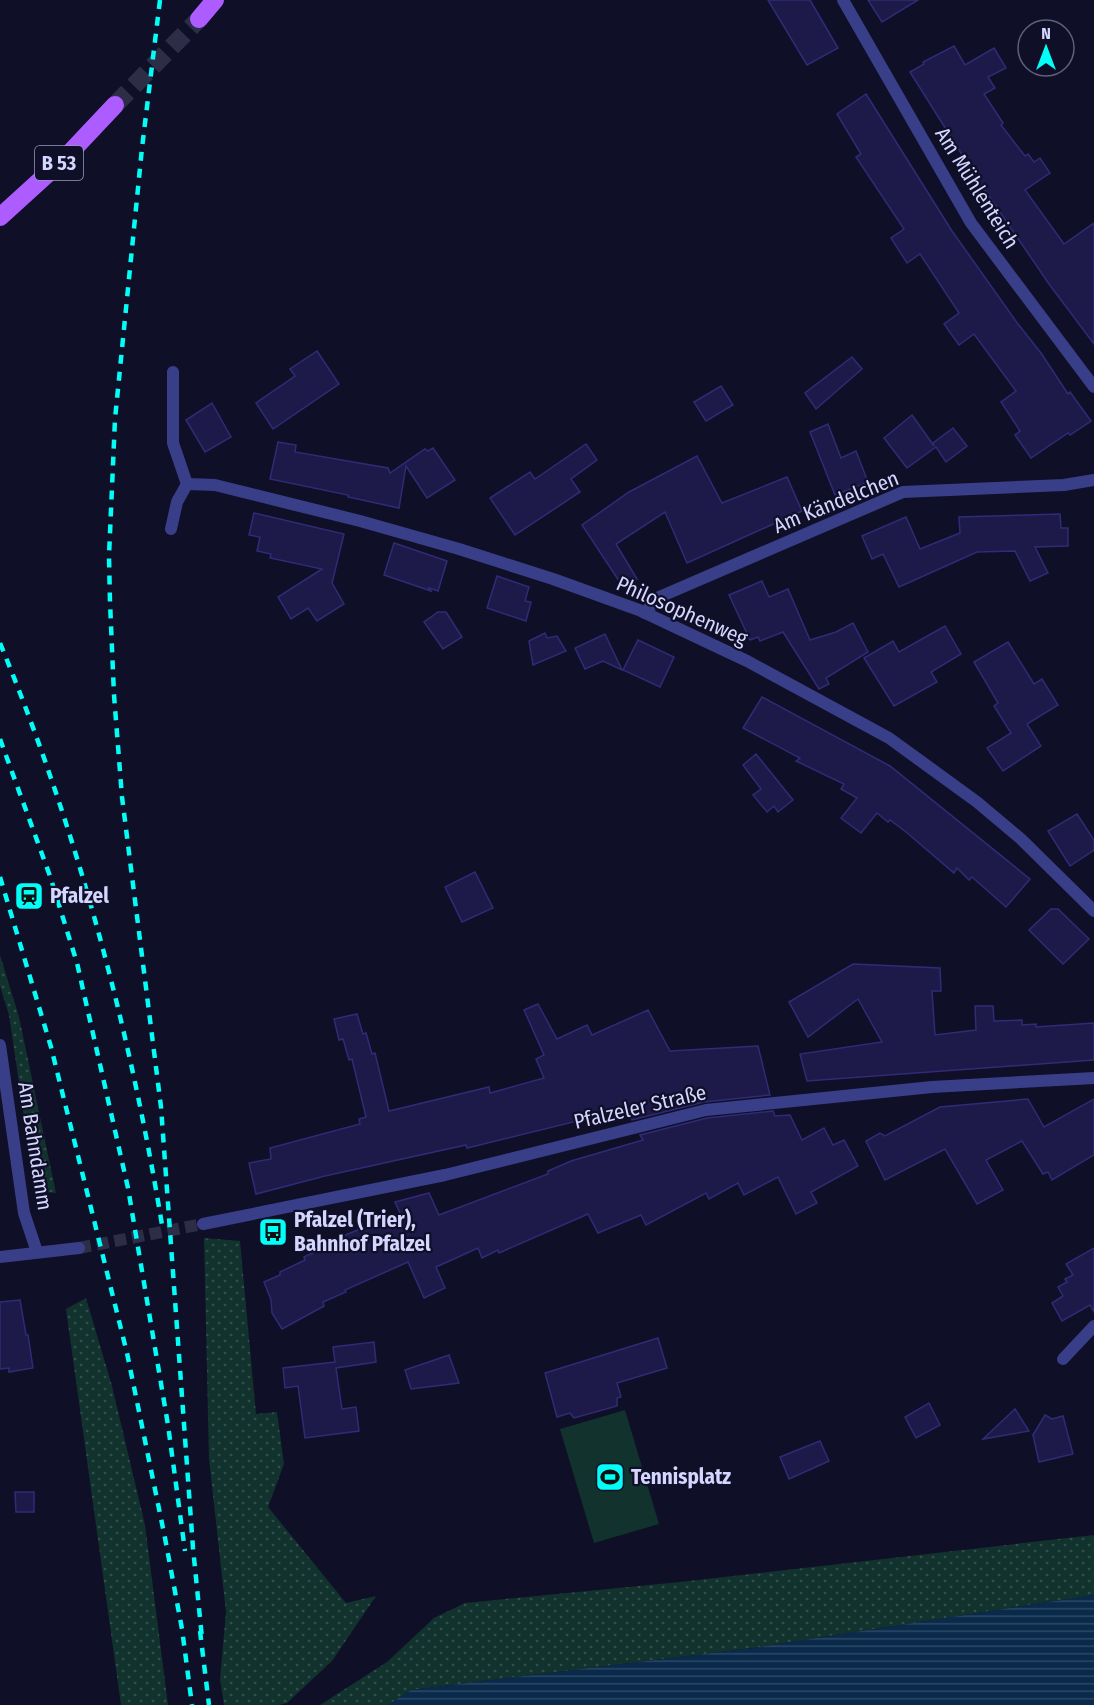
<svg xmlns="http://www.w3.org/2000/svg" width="1094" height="1705" viewBox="0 0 1094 1705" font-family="'Fira Sans Condensed',sans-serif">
  <defs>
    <pattern id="grass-dots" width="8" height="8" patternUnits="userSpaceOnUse" patternTransform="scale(1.5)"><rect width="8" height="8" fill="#11322d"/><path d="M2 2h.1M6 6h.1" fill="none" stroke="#334f4c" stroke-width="1.8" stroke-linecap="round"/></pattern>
    <pattern id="water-rules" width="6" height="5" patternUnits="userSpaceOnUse" patternTransform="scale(1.5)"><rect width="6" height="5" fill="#0a2a4b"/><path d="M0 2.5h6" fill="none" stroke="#2d4866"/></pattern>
  </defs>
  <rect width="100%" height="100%" fill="#100f28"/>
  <g fill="url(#grass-dots)">
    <path d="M0,955L19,1017L56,1193L35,1191L9,1015L0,986Z"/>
    <path d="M204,1238L240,1241L256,1414L277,1412L284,1464L268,1507L346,1603L376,1596L332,1661L287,1703L279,1705H224L220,1679L226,1612L209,1459Z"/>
    <path d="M86,1298L112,1386L145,1525L168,1705H121L66,1309Z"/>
    <path d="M1094,1535V1595L753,1648L411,1690L388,1705H320L387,1662L434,1618L465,1603L680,1582Z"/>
  </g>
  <path fill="#11322d" d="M625,1410L659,1524L594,1543L560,1429Z"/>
  <path fill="url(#water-rules)" d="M1094,1595V1705H388L411,1690L753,1648Z"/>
  <g fill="#1d1a49" stroke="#302b76" stroke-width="1.5">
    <path d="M768,0H810L838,48L807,65Z"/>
    <path d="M868,0H918L882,22Z"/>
    <path d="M954,46L965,65L994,48L1006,68L988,77L995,88L984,94L1003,123L1001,125L1025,156L1028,154L1034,162L1040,158L1050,173L1025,190L1064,244L1094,223V344L1049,284L976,177L910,72L924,64L923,62Z"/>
    <path d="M866,94L952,231L1018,324L1041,353L1068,394L1070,392L1091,421L1070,435L1068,433L1031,458L1015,435L1020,431L1001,402L1016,391L974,334L959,345L944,324L959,313L920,254L907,263L891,238L904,229L856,157L861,154L837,114Z"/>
    <path d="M317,351L339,384L273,429L256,403L295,376L290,369Z"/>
    <path d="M852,357L862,369L816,409L805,393Z"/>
    <path d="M721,386L733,405L706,421L694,402Z"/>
    <path d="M212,403L231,437L205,452L186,420Z"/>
    <path d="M912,415L934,446L933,443L953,428L967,446L946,462L936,447L907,468L884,438Z"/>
    <path d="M828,424L841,458L856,451L868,482L835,495L810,432Z"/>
    <path d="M278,442L296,445L295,452L388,468L390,473L425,449L428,451L433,448L455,480L427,498L406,466L399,508L348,497V495L270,479Z"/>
    <path d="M586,444L597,460L571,479L580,492L515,535L490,498L530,472L535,479Z"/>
    <path d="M697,456L722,503L787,477L802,511L687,563L665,512L616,544L637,579L623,587L582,525L629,492Z"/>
    <path d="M254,513L344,534L332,583L344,604L317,621L308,608L291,619L278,597L322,569L270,558L271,554L257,551L260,537L249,535Z"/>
    <path d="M1060,514L1061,528H1068V546L1035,547L1048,573L1030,581L1015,551L977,552L899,587L883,554L872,559L862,536L906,517L920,549L960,533L959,517Z"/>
    <path d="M394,543L447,561L438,591L429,588L431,591L384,575Z"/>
    <path d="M497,576L529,587L525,601L531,602L526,621L487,608Z"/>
    <path d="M762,581L769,597L788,589L810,640L836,632L853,623L868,652L826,678L829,684L819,689L783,632L760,641L758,637L750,640L729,595Z"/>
    <path d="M438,612H446L462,637L443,649L424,622Z"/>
    <path d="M945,626L961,654L931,672L937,682L894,706L864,658L893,641L899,652Z"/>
    <path d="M545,633L547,638L557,636L566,651L533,665L529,641Z"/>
    <path d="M605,634L622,670L603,661L585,669L575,648Z"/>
    <path d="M638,640L674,657L660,687L623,670Z"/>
    <path d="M1008,642L1034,684L1042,679L1058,705L1027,724L1041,746L1003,771L987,748L1011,733L994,706L998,703L974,662Z"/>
    <path d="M762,697L890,766L1030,879L1006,907L972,877L969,880L957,868L954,873L906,832L890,820L888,822L877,813L861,833L841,818L857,798L841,789L844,784L796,761L800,758L743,728Z"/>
    <path d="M756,754L793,800L778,812L774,806L767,812L753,795L761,789L743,765Z"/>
    <path d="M1077,814L1094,840V850L1070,866L1048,831Z"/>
    <path d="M475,872L493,908L462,922L445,887Z"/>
    <path d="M1051,909H1058L1089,939L1063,964L1029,930Z"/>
    <path d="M853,964L940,968L941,991H932L935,1035L976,1030L975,1006H993L994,1021L1022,1020V1025L1036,1024V1027L1094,1023V1060L807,1081L800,1054L882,1042L858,999L808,1037L789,1002Z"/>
    <path d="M538,1004L557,1039L587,1025L592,1035L648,1010L670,1051L758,1046L770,1095L704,1102L632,1120L626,1109L467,1148L466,1145L325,1176L256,1194L249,1163L271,1159L270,1148L360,1124L359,1119L366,1117L352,1059L349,1060L343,1039L339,1040L334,1019L357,1014L363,1034L366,1033L372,1054L375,1053L389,1111L489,1087L490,1093L544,1078L536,1059L544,1055L524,1010Z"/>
    <path d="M1028,1099L1044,1127L1094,1099V1155L1052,1180L1048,1172L1043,1174L1022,1141L986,1160L1003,1190L977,1204L945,1149L885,1180L866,1141L880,1133L885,1136L940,1107Z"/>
    <path d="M773,1111L775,1116L790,1115L802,1140L824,1128L833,1145L844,1140L858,1166L811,1192L817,1203L796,1214L778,1177L744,1195L738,1183L709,1199L706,1193L646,1225L641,1215L598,1233L588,1214L499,1253L498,1250L482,1258L478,1248L436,1267L445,1288L424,1298L408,1262L345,1290L346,1292L323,1302L324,1306L282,1329L272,1313L271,1300L264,1282L280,1275V1272L305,1260L304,1257L319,1250L318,1246L400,1213L395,1202L429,1193L439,1215L548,1174V1171L571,1161L643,1140L640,1135L707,1118Z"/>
    <path d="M1094,1248V1312L1090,1305L1062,1321L1052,1303L1063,1296L1058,1287L1067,1282L1065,1279L1073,1275L1066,1264Z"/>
    <path d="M20,1300L26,1335H28L33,1368L9,1372V1368L0,1369V1302Z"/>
    <path d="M658,1338L667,1368L617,1383L621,1397L617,1398V1406L574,1418L570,1413L557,1417L545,1373Z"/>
    <path d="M374,1342L376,1362L336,1368L342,1409L356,1407L359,1431L305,1438L298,1386L285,1388L283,1368L335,1362L333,1347Z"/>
    <path d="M449,1355L459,1383L411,1389L405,1370Z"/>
    <path d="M929,1403L940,1425L916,1438L905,1417Z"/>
    <path d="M1015,1409L1029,1431L983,1439Z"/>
    <path d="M1045,1415L1052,1419L1063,1416L1073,1454L1039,1462L1033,1435Z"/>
    <path d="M820,1441L829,1461L789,1479L780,1457Z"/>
    <path d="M15,1492H34V1512H16Z"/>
  </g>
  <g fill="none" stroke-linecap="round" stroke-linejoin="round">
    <path stroke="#2e2d48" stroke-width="12" stroke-dasharray="12 6" stroke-linecap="butt" d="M79,1248L203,1224"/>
    <path stroke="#2e2d48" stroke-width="18" stroke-dasharray="18 9" stroke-linecap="butt" d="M115,105L199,19"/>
    <g stroke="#383f88" stroke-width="12">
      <path d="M843,0L971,223L1094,387"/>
      <path d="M187,484L215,485L360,521L459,549L553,579L639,610L747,661L889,738L977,802L1021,839L1094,911"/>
      <path d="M171,529L177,502L187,484L173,443V372"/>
      <path d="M645,613L657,598L903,492L1064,485L1094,480"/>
      <path d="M0,1045L24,1213L37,1252"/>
      <path d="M203,1224L445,1175L706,1110L932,1087L1094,1078"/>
      <path d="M0,1257L79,1248"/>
      <path d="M1063,1359L1094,1326"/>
    </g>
    <g stroke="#ad5cff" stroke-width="18">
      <path d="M199,19L215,0"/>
      <path d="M0,217L66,157L115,105"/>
    </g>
    <g stroke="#01fff7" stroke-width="4.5" stroke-dasharray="9 8" stroke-linecap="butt">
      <path d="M160,0L142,148L115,419L109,556L110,602L114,695L122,797L161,1107L193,1548L202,1638"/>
      <path d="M0,643C78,832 130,1029 163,1231"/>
      <path d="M0,739L50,876L77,963L128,1188L168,1425L185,1551"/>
      <path d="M0,877L51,1047L127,1353L165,1538L182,1629L192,1705"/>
      <path d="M200,1631L209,1705"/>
    </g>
  </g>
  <defs>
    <g id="station-square" transform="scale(1.5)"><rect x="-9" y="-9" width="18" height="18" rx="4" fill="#01fff7" stroke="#100f28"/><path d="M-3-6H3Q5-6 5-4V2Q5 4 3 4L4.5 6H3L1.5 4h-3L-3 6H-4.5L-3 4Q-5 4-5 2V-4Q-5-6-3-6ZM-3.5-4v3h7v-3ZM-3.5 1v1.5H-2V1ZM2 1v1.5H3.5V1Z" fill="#111"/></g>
    <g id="bus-square" transform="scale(1.5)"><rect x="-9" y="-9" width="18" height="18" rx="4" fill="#01fff7" stroke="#100f28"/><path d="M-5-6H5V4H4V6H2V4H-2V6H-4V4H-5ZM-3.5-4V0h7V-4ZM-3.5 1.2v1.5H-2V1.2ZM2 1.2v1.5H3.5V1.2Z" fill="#111"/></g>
    <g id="stadium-square" transform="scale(1.5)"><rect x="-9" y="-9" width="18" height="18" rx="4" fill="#01fff7" stroke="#100f28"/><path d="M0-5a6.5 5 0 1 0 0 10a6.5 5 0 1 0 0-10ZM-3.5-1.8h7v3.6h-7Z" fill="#111"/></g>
  </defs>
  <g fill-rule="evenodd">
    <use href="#station-square" x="29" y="896"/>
    <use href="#bus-square" x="273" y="1232"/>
    <use href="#stadium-square" x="610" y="1477"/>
  </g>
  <g text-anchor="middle" stroke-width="4.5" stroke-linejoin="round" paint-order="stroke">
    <rect fill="#100f28" stroke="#9a9abe" stroke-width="1.5" x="35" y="146" width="48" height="34" rx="4.5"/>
    <g font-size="20" font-weight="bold" fill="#d5d6ff">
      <text x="59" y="170">B 53</text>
    </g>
    <g font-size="21" fill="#d5d6ff" stroke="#100f28">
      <text transform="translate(977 188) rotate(58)" y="7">Am Mühlenteich</text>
      <text transform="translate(836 502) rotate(-22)" y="7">Am Kändelchen</text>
      <text transform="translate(682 611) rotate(24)" y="7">Philosophenweg</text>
      <text transform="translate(640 1107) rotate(-13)" y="7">Pfalzeler Straße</text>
      <text transform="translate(35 1146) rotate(81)" y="7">Am Bahndamm</text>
    </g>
    <g font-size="21" font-weight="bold" fill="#d5d6ff" stroke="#100f28" text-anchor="start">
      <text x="50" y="903">Pfalzel</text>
      <text x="294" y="1227">Pfalzel (Trier),<tspan x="294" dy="24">Bahnhof Pfalzel</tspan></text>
      <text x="631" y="1484">Tennisplatz</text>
    </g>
  </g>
  <g transform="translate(1046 48)"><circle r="28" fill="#100f28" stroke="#5f5f7e" stroke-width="1.5"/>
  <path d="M0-4.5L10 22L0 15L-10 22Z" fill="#01fff7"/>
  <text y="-9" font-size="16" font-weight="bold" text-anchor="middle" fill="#d5d6ff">N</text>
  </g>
</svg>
